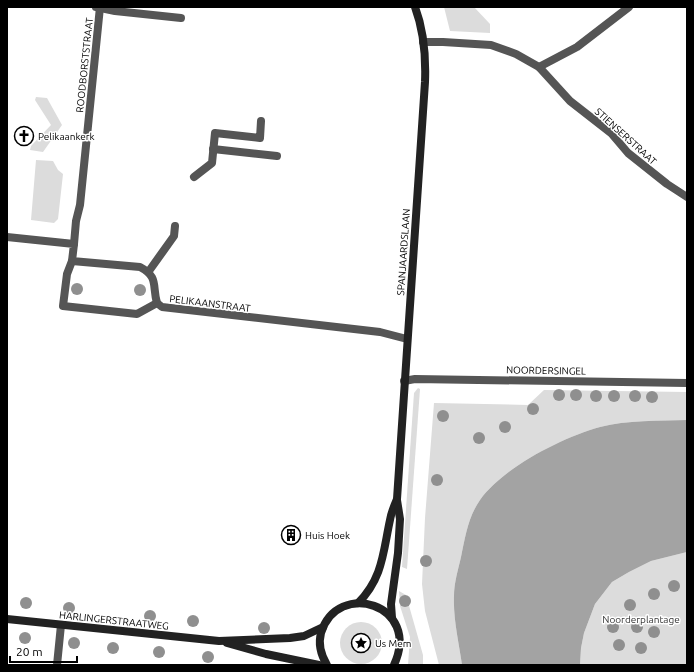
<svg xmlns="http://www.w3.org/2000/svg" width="694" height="672" viewBox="0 0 694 672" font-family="Ubuntu,sans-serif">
  <rect width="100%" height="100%" fill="#fff"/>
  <g fill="#dcdcdc">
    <path d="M444,7H474L490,24V33L450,31Z"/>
    <path d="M36,97L47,98L62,125L43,152L30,150L31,146L51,125L35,100Z"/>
    <path d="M36,160L53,161L58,170L63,174L58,219L54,223L31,220Z"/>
    <path d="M418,388L420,389L407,569L402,567L414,393Z"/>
    <path d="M544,390L687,392V420C659,421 627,420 600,427C561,438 504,467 480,500C468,517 465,538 461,557C458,570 454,583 454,596C453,619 459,643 462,665H439L425,611L422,584L425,518L434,403L528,405Z"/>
    <path d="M687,552V665H580L581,648L584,633L595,604L612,582L629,572L651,561Z"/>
    <path d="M399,591L406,595L423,655V665H408L410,637L400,606Z"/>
    <circle cx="361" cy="643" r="21"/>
  </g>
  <path fill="#a3a3a3" d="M687,420V552L651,561L629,572L612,582L595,604L584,633L581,648L580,665H462C459,643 453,619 454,596C454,583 458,570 461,557C465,538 468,517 480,500C504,467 561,438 600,427C627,420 659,421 687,420Z"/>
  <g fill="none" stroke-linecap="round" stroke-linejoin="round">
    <g stroke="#555" stroke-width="8">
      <path d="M213,149L277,156"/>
      <path d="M194,177L212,163L215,133L260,138L261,121"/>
      <path d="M72,261L67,274L63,306L137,314L157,303"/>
      <path d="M149,271L174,236L175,226"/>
      <path d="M57,665L61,625"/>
    </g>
    <g stroke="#555" stroke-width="8">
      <path d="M96,7L115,11L181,18"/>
      <path d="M423,42H443L491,45L516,54L539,67L570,101L611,133L628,153L667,184L687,197"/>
      <path d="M539,67L577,47L629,7"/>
      <path d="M7,237L74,244L72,261L140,267C159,277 152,286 157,303L162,307L380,332L407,339"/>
      <path d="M74,244L76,221L80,205L100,7"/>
      <path d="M404,381L415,379L687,383"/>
    </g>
    <g stroke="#222" stroke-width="8">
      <path d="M358,603C383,578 383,552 390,520C391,513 394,506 397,499L425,82C426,56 424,31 415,7"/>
      <path d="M392,618L391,604L398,553L400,519L397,500"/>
      <path d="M7,619L219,641L290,638L304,636L323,627"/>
      <path d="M227,643L266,654L319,665"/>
      <path d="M327,665C321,655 318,644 321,633C337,579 422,604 394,665"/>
    </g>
  </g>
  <g fill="#8f8f8f">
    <circle cx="77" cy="289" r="6"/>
    <circle cx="140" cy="290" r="6"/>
    <circle cx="559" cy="395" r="6"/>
    <circle cx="576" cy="395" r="6"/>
    <circle cx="596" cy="396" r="6"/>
    <circle cx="614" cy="396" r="6"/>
    <circle cx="635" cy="396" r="6"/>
    <circle cx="652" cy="397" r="6"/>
    <circle cx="533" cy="409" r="6"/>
    <circle cx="443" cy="416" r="6"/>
    <circle cx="505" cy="427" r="6"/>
    <circle cx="479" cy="438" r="6"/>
    <circle cx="437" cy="480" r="6"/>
    <circle cx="426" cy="561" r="6"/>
    <circle cx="674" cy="586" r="6"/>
    <circle cx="654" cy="594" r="6"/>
    <circle cx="405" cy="601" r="6"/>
    <circle cx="26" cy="603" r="6"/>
    <circle cx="630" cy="605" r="6"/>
    <circle cx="69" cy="608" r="6"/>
    <circle cx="150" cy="616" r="6"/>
    <circle cx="193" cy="621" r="6"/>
    <circle cx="613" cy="627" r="6"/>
    <circle cx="637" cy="627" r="6"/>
    <circle cx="264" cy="628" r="6"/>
    <circle cx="654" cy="632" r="6"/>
    <circle cx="25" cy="638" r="6"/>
    <circle cx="74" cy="643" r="6"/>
    <circle cx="619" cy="645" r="6"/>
    <circle cx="113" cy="648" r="6"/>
    <circle cx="641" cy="648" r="6"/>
    <circle cx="159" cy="652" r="6"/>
    <circle cx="208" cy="657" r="6"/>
  </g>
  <defs>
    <g id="church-ring" transform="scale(1)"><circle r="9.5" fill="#fff" stroke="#000" stroke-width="1.5"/><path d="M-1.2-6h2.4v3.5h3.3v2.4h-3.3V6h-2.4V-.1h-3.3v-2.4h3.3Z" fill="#000"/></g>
    <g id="building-ring" transform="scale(1)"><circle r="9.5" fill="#fff" stroke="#000" stroke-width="1.5"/><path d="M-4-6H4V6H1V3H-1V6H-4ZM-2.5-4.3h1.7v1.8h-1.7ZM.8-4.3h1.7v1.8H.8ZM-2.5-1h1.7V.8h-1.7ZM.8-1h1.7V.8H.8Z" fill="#000"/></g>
    <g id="sight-ring" transform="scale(1)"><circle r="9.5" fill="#fff" stroke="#000" stroke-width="1.5"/><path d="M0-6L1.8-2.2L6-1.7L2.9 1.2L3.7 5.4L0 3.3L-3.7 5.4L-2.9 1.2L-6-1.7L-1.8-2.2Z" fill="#000"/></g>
  </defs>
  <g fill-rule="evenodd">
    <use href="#church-ring" x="24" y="136"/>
    <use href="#building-ring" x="291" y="535"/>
    <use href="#sight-ring" x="361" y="643"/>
  </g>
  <g text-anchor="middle" stroke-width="3" stroke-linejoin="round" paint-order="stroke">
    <g font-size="10" fill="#000" stroke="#fff">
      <text transform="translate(84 65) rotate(-84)" y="4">ROODBORSTSTRAAT</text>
      <text transform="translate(626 136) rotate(42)" y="4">STIENSERSTRAAT</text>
      <text transform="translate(403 252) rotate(-86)" y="4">SPANJAARDSLAAN</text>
      <text transform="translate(210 303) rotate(7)" y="4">PELIKAANSTRAAT</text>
      <text transform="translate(546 370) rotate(1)" y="4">NOORDERSINGEL</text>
      <text transform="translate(114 620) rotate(6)" y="4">HARLINGERSTRAATWEG</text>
    </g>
    <g font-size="10" fill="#000" stroke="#fff" text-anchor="start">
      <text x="38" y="140">Pelikaankerk</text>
      <text x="305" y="539">Huis Hoek</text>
      <text x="375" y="647">Us Mem</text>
    </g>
    <g font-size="10" fill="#333" stroke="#fff">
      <text x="641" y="623">Noorderplantage</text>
    </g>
  </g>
  <rect width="694" height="672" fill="none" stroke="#000000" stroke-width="16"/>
  <path d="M10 656v6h67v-6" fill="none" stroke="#000000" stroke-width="2"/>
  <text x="16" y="656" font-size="12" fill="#000000" stroke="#ffffff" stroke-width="3" paint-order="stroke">20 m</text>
</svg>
